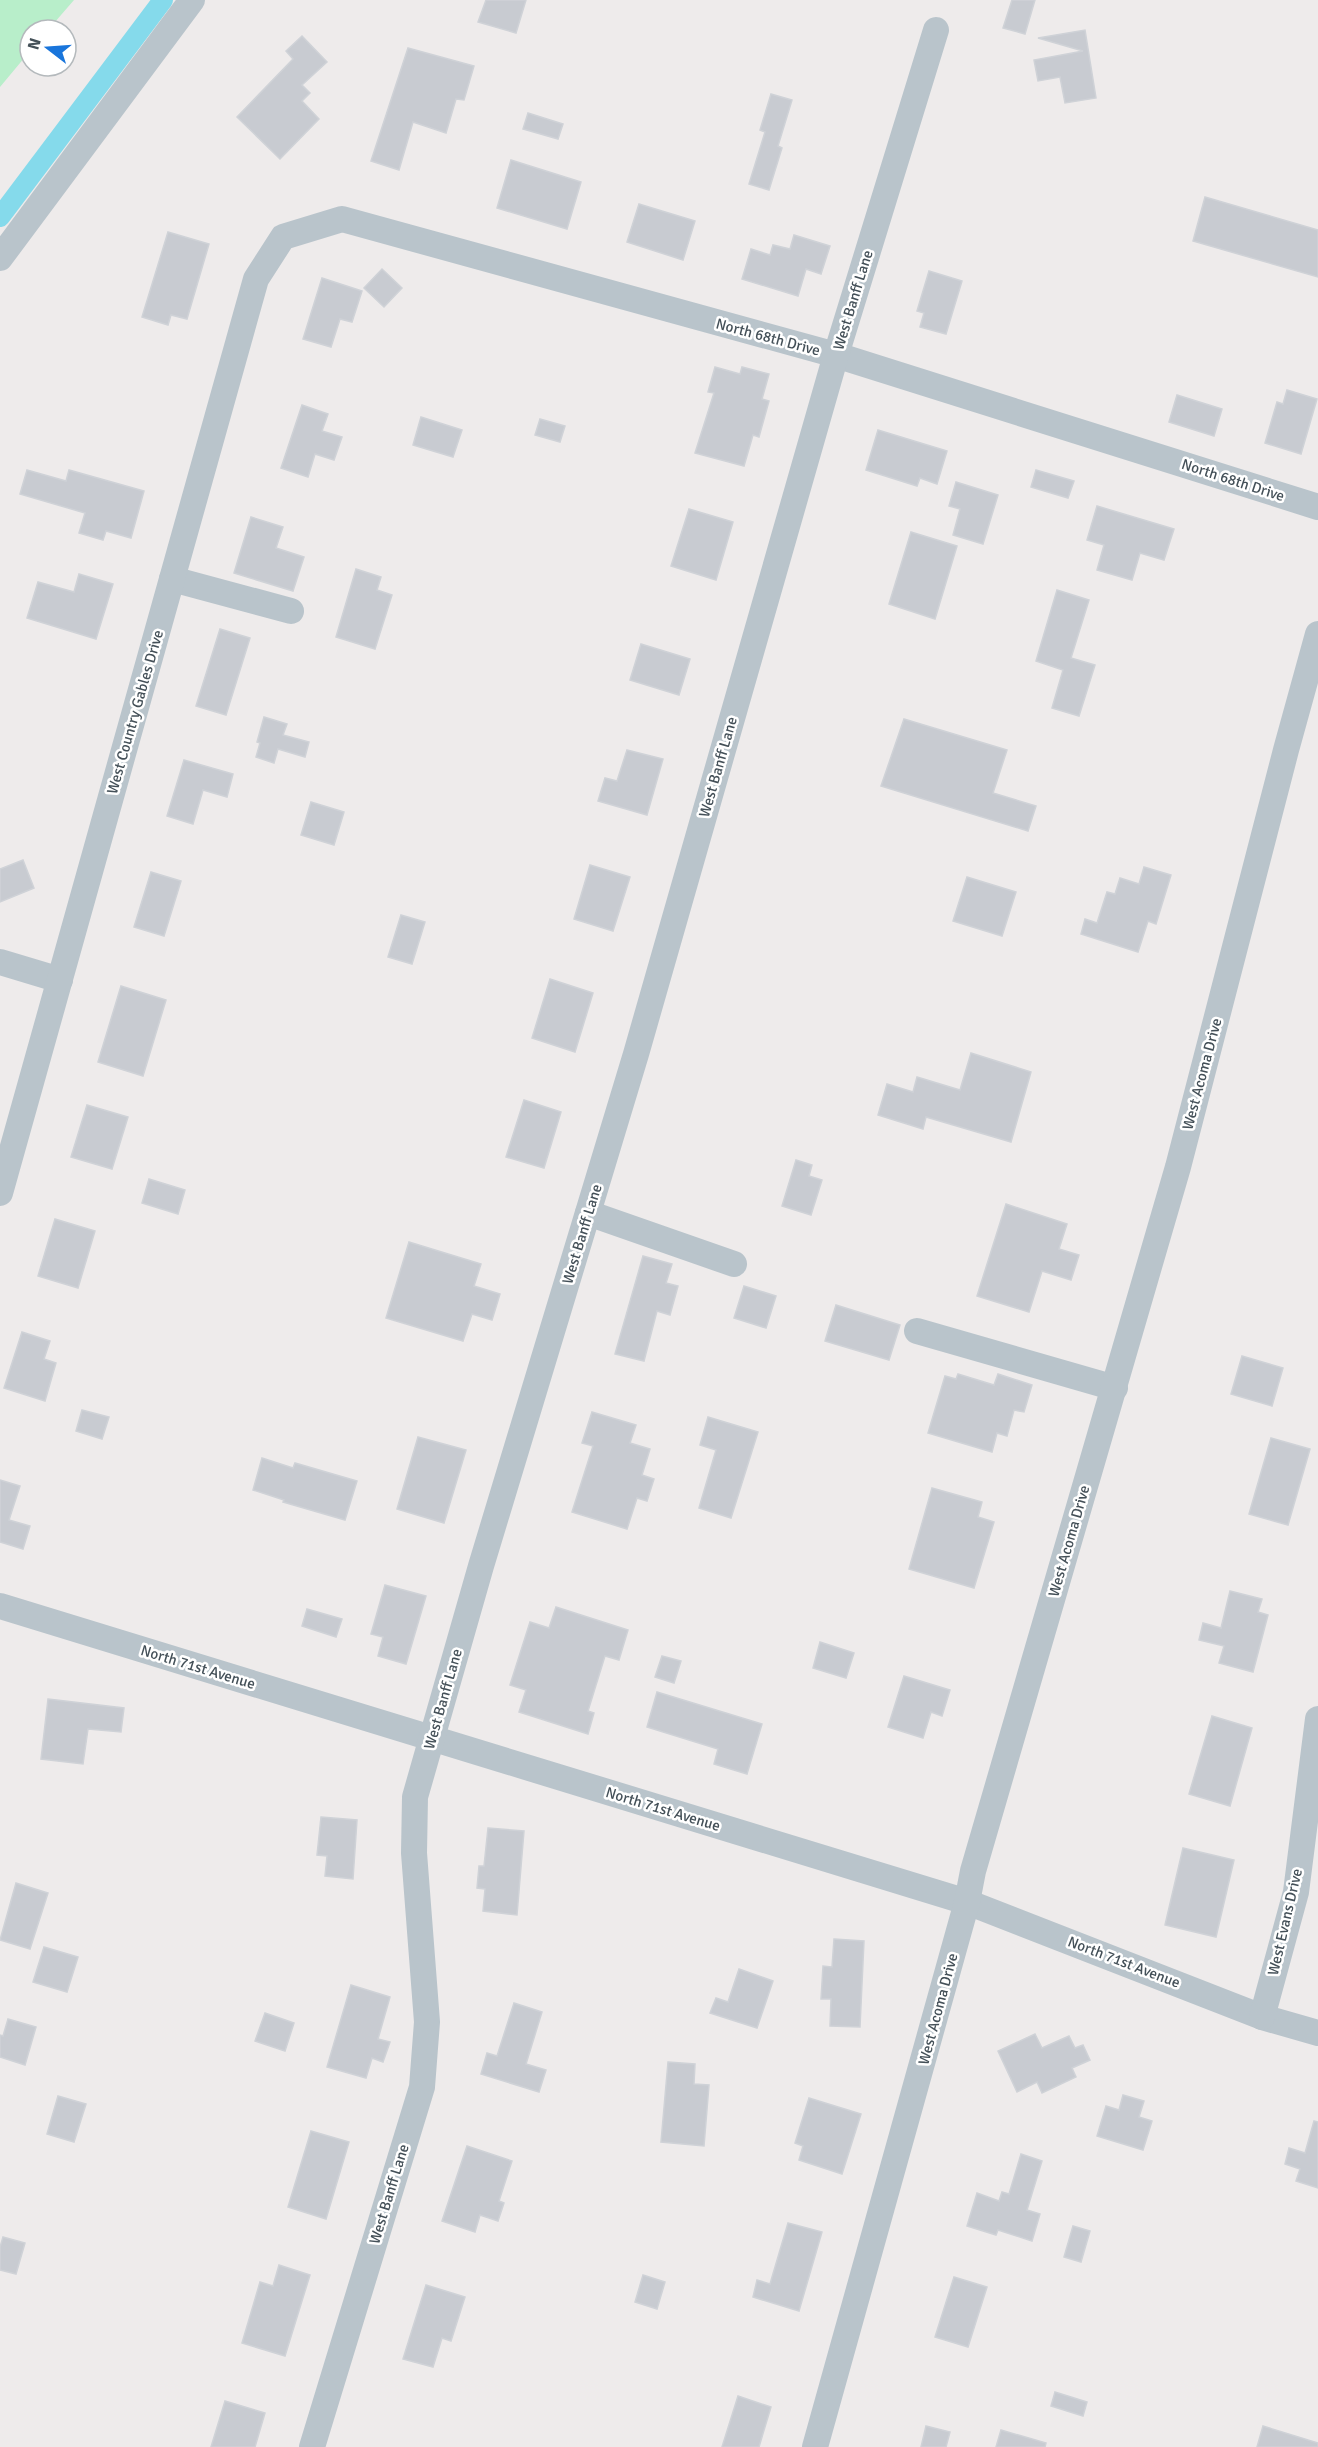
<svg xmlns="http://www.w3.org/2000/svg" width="1318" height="2447" viewBox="0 0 1318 2447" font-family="Signika,sans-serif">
  <rect width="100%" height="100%" fill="#eeebeb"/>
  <path fill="#b8eeca" d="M0,0H74L48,30H30V51L0,87Z"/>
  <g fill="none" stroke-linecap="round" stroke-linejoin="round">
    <path stroke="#85daeb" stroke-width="20" d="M0,217L163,0"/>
  </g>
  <g fill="#c8cbd1" stroke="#cfd2d7" stroke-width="1.5">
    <path d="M486,0H526L516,33L478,22Z"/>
    <path d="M1012,0H1035L1025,34L1003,28Z"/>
    <path d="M1085,30L1096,98L1065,103L1060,77L1038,81L1034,60L1083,51L1038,38Z"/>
    <path d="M302,36L327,62L302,85L310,93L302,101L319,119L280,159L237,117L293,59L286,51Z"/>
    <path d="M408,48L474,66L464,100L456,99L446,133L413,122L399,170L371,161Z"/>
    <path d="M771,94L792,100L778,146L782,148L769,190L749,184L765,132L760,130Z"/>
    <path d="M528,113L563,124L558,139L523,129Z"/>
    <path d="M511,160L581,182L567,229L497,208Z"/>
    <path d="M1205,197L1318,230V277L1193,241Z"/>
    <path d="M639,204L695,221L683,260L627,242Z"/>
    <path d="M168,232L209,244L187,319L171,315L168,325L142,317Z"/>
    <path d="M794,235L830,246L821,274L806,269L798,296L742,279L751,249L770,255L773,245L790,249Z"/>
    <path d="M382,269L402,288L384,307L364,288Z"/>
    <path d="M929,271L962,281L946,334L920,327L924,313L917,311Z"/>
    <path d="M322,278L362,291L352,322L340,319L331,347L303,339Z"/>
    <path d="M715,367L740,374L742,367L769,374L762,399L769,401L759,437L753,435L744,466L695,453L714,393L708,392Z"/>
    <path d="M1287,390L1317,399L1301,454L1265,443L1277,402L1283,404Z"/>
    <path d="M1177,395L1222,409L1214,436L1169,422Z"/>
    <path d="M302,405L328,414L322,431L342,437L334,460L315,454L308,477L281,468Z"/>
    <path d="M421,417L462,430L453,457L413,445Z"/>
    <path d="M540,419L565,426L560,442L535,435Z"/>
    <path d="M878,430L947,451L937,484L920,478L917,486L866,470Z"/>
    <path d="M27,470L66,481L69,470L144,491L131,538L106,531L103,540L79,533L85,513L20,494Z"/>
    <path d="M1036,470L1074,481L1068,498L1031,487Z"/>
    <path d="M956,482L998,495L983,544L953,535L960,509L949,506Z"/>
    <path d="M1097,506L1174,529L1164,560L1140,553L1132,580L1097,570L1104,545L1087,540Z"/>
    <path d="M689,509L733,522L716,580L671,566Z"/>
    <path d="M251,517L283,527L276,548L304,557L293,591L234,573Z"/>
    <path d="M911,532L957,546L935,619L889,604Z"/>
    <path d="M356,569L381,577L377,590L392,595L375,649L336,637Z"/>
    <path d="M79,574L113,584L96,639L27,618L38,582L74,592Z"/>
    <path d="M1057,590L1089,600L1071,658L1095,665L1079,716L1052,708L1063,670L1036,661Z"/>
    <path d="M220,629L250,638L226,715L196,706Z"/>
    <path d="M641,644L690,659L679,695L630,680Z"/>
    <path d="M264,717L287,724L283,735L309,742L305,757L278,749L274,763L256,757L260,743L257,742Z"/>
    <path d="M904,719L1007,750L993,793L1036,806L1028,831L881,786Z"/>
    <path d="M627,750L663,759L647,815L598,801L605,778L617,781Z"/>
    <path d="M184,760L233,774L227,797L203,790L193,824L167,816Z"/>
    <path d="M311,802L344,812L334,845L301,835Z"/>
    <path d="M23,860L34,888L0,902V869Z"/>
    <path d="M590,865L630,877L613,931L574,919Z"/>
    <path d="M1144,867L1171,875L1156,924L1148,921L1138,952L1081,934L1085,919L1097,923L1107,892L1115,894L1120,878L1139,884Z"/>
    <path d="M151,872L181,881L164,936L134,927Z"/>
    <path d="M967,877L1016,892L1002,936L953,921Z"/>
    <path d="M401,915L425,922L412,964L388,957Z"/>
    <path d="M550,979L593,993L575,1052L532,1038Z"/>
    <path d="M121,986L166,1000L143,1076L98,1062Z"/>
    <path d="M971,1053L1031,1072L1011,1142L926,1117L923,1129L878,1115L887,1084L913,1092L917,1077L960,1090Z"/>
    <path d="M524,1100L561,1112L544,1168L506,1157Z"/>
    <path d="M87,1105L128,1117L112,1169L71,1157Z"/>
    <path d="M796,1160L812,1165L809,1176L822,1180L811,1215L782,1206Z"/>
    <path d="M149,1179L185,1190L178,1214L142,1203Z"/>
    <path d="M1006,1204L1067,1224L1059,1249L1079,1255L1071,1280L1042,1271L1029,1312L977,1296Z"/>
    <path d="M55,1219L95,1231L78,1288L38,1276Z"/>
    <path d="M409,1242L481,1264L474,1286L500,1294L492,1320L472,1314L463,1341L386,1318Z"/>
    <path d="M643,1256L672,1264L666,1283L678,1286L670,1315L657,1311L644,1361L615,1354Z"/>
    <path d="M744,1286L776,1296L766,1328L734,1318Z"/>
    <path d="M836,1305L900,1325L889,1360L825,1341Z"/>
    <path d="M22,1332L50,1341L44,1359L56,1363L45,1401L4,1388Z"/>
    <path d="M1242,1356L1283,1368L1272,1406L1231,1394Z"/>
    <path d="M958,1374L994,1385L998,1374L1032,1385L1024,1412L1014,1410L1007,1436L997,1433L992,1452L928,1433L945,1376L956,1379Z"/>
    <path d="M82,1410L109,1417L102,1439L76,1431Z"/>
    <path d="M592,1412L636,1425L630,1443L650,1449L642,1475L654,1479L647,1501L637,1498L627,1529L572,1512L593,1446L582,1443Z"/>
    <path d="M708,1417L758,1432L731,1518L699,1508L716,1450L700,1445Z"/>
    <path d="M418,1437L466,1450L444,1523L397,1509Z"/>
    <path d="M1271,1438L1310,1449L1288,1525L1249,1514Z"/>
    <path d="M262,1458L293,1468L295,1463L357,1481L345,1520L283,1502L284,1500L253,1490Z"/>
    <path d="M0,1480L20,1486L9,1520L30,1526L23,1549L0,1542Z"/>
    <path d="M932,1488L982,1502L978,1517L994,1522L974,1588L909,1569Z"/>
    <path d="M385,1585L426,1596L406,1664L378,1656L383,1637L371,1634Z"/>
    <path d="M1230,1591L1262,1599L1258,1612L1268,1615L1253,1672L1219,1663L1224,1646L1199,1640L1203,1623L1221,1628Z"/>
    <path d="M556,1607L628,1630L619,1660L605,1656L588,1711L594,1713L588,1734L519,1712L526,1690L510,1685L530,1622L549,1628Z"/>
    <path d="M307,1609L342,1619L336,1637L302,1626Z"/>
    <path d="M820,1642L854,1653L846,1678L813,1668Z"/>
    <path d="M662,1656L681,1661L674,1683L655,1677Z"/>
    <path d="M904,1676L950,1690L942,1716L931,1712L923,1738L888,1727Z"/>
    <path d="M657,1692L762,1724L747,1774L714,1764L718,1749L647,1727Z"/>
    <path d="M48,1699L124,1708L121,1732L88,1729L83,1764L41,1759Z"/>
    <path d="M1212,1716L1252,1728L1230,1806L1189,1794Z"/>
    <path d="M321,1817L357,1820L353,1879L325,1876L327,1856L317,1855Z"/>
    <path d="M488,1828L524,1831L517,1915L483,1911L485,1889L477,1888L479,1866H484Z"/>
    <path d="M1183,1848L1234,1860L1216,1937L1165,1925Z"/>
    <path d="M16,1883L48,1893L30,1949L0,1940Z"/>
    <path d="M834,1939L864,1941L860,2027L830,2026L831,1999H821L823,1966L832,1967Z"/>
    <path d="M44,1947L78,1957L67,1992L33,1982Z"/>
    <path d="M739,1969L773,1981L757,2028L710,2013L716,1998L728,2002Z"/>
    <path d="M351,1985L390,1997L378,2039L390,2042L383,2062L372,2058L366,2078L327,2067Z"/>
    <path d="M514,2003L542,2012L526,2064L546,2070L539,2092L481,2074L487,2053L497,2056Z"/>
    <path d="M265,2013L294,2023L285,2051L255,2041Z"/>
    <path d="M8,2019L36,2027L25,2065L0,2057V2035L3,2036Z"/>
    <path d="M1035,2034L1042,2048L1069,2036L1075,2048L1083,2045L1090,2060L1072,2068L1076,2077L1042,2093L1037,2082L1017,2092L998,2051Z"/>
    <path d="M668,2062L695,2064L694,2084L709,2085L704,2146L661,2142Z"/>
    <path d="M1123,2095L1144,2101L1139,2117L1152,2121L1143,2150L1097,2136L1106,2106L1119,2110Z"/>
    <path d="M58,2096L86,2104L74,2142L47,2134Z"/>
    <path d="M809,2098L861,2114L842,2174L799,2160L803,2146L795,2143Z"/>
    <path d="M1314,2121L1318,2122V2188L1296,2181L1300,2169L1285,2164L1289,2148L1305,2153Z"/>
    <path d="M311,2131L349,2142L326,2219L288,2207Z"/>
    <path d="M467,2146L512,2161L499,2201L504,2203L498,2221L480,2215L475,2232L442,2221Z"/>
    <path d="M1021,2154L1042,2161L1027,2210L1040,2214L1032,2241L998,2230L996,2235L967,2226L977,2193L999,2201L1002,2192L1009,2194Z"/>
    <path d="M788,2223L822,2232L799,2311L753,2297L757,2280L770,2284Z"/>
    <path d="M1073,2226L1090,2231L1081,2262L1064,2257Z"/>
    <path d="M3,2237L25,2243L16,2274L0,2270V2247Z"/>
    <path d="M279,2265L310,2275L285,2356L242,2343L260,2282L273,2286Z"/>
    <path d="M643,2275L665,2282L657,2309L635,2302Z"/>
    <path d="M954,2277L987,2287L968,2347L935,2337Z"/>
    <path d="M426,2285L465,2297L451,2341L442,2338L433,2367L403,2359Z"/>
    <path d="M1055,2392L1087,2402L1083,2416L1051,2406Z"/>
    <path d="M738,2396L771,2407L759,2447H722Z"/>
    <path d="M225,2401L265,2413L255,2447H211Z"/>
    <path d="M926,2426L950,2432L946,2447H921Z"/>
    <path d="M1263,2426L1318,2443V2447H1257Z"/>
    <path d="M1001,2430L1046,2443L1045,2447H996Z"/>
  </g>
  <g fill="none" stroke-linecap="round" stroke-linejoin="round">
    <g stroke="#b9c4cb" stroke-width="26">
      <path d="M0,258L192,0"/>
      <path d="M172,579L291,611"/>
      <path d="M0,962L60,980"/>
      <path d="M0,1193L256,279L283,237L342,219L836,355L1318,507"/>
      <path d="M588,1213L734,1264"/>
      <path d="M917,1331L1115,1388"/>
      <path d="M0,1606L967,1902L1262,2017L1318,2033"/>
      <path d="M1262,2017L1296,1892L1318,1719"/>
      <path d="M312,2447L422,2087L427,2022L414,1853L415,1797L481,1566L636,1054L836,355L936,30"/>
      <path d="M815,2447L967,1902L973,1871L1178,1167L1286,750L1318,634"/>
    </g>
  </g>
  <g text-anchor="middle" stroke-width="5" stroke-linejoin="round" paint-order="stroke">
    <g font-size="15" fill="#445058" stroke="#fff">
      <text transform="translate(853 300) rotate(-73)" y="5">West Banff Lane</text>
      <text transform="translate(768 337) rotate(15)" y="5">North 68th Drive</text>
      <text transform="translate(1233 480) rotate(18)" y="5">North 68th Drive</text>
      <text transform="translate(135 712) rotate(-74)" y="5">West Country Gables Drive</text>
      <text transform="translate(718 767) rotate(-74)" y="5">West Banff Lane</text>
      <text transform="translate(1202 1074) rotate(-75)" y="5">West Acoma Drive</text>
      <text transform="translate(582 1234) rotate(-73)" y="5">West Banff Lane</text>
      <text transform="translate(1069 1541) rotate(-74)" y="5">West Acoma Drive</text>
      <text transform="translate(198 1667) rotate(17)" y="5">North 71st Avenue</text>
      <text transform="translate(443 1699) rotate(-74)" y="5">West Banff Lane</text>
      <text transform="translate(663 1809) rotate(17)" y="5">North 71st Avenue</text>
      <text transform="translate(1285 1922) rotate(-77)" y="5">West Evans Drive</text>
      <text transform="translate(1124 1962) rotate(21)" y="5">North 71st Avenue</text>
      <text transform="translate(938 2009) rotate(-75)" y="5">West Acoma Drive</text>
      <text transform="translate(389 2194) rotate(-73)" y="5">West Banff Lane</text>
    </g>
  </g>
  <g transform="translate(48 48) rotate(287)"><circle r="28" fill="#ffffff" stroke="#b4b9bc" stroke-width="1.5"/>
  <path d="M0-4.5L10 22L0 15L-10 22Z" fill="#1975db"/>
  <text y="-9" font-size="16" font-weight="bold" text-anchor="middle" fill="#445058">N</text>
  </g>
</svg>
